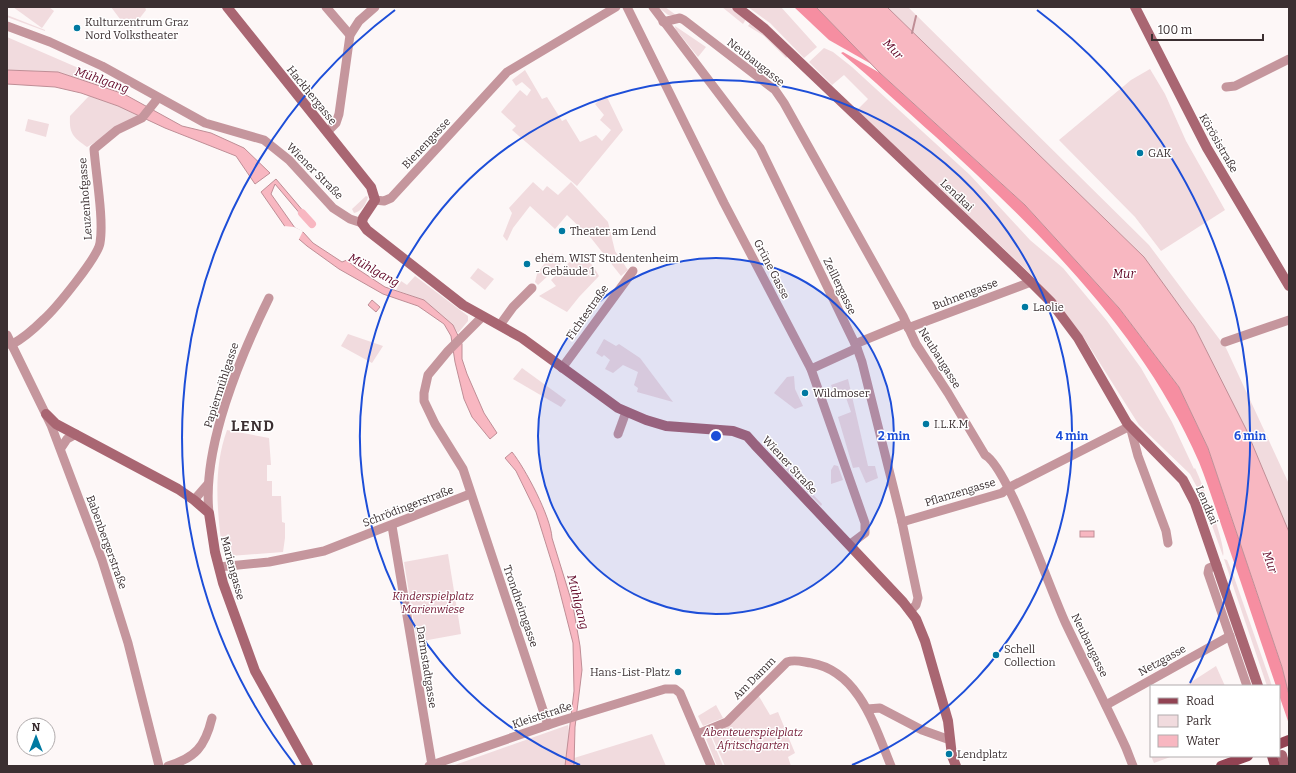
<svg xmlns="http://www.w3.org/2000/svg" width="1296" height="773" viewBox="0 0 1296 773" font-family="Bitter,serif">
  <rect width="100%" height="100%" fill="#fdf7f7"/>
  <g fill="#f1dbde">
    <path d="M13,7H49L54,11L42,28Z"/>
    <path d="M111,7H145L146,10L132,28L126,27Z"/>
    <path d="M658,7H665L676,15H668Z"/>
    <path d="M722,7H730L746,19L743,24Z"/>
    <path d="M748,7H781L817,47L804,58L770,23Z"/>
    <path d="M887,7H908L1149,245L1226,348L1289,484V532L1246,429L1194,326L1144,257Z"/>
    <path d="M7,15L45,30V31L7,17Z"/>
    <path d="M751,22L788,56L786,58L764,36L748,26Z"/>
    <path d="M675,26L706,47L698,57L678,32H676Z"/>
    <path d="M7,37L127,89L126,94L58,72L7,70Z"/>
    <path d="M824,48L833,52L852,67L970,175L1030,240L1063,268L1107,321L1141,368L1172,422L1194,469L1195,468C1201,480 1227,547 1223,556L1201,495L1190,474L1139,425L1084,338L1037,280L857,110L868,99L844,75L832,85L809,62Z"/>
    <path d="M1150,69L1165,94L1186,141L1225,210L1161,251L1135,217L1059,140L1131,80Z"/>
    <path d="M525,70L542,99L547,97L562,121L566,119L580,142L596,135L602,141L611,130L600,120L604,115L595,104L606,95L623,130L577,186L512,130L516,126L501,112L520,90L527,96L531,90L522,82L516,86L512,80Z"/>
    <path d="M89,96L118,106L140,116L87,147C73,137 69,134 70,116Z"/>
    <path d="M28,119L49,124L46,137L25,131Z"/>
    <path d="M533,182L543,191L547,186L558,195L571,182L608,222L615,251L628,270L621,276L591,238L567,215L555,229L530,206L513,228L507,241L503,236L512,213L509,208Z"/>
    <path d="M366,196L368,197C366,204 361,212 354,213L352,209Z"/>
    <path d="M580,252L593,266L599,276L579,297L567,312L539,296L556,286L551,280Z"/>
    <path d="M552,253L563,262L538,285L535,282L537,274Z"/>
    <path d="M478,268L494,279L485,290L470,278Z"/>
    <path d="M415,276L468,316V321L458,333L453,325L424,300L396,290L401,281L407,285Z"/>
    <path d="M348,334L383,346L372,363L341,346Z"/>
    <path d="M604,339L616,346L619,344L640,358L673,402L637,392L638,388L634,385L638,372L623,365L613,373L605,369L610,360L604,355L602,357L596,353Z"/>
    <path d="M522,368L566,400L561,407L513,379Z"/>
    <path d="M794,376L795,389L803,406L795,409L774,393L787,377Z"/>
    <path d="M848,379L868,466H875L878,478L866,483L859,467L853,468L838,417L851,412L844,392L835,395L831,385Z"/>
    <path d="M227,430L269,438L271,465H267V481H272V496H281L282,522L285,523V538L283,552L230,556L222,549C217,508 213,469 227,430Z"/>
    <path d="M779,458L822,504L821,506L777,460Z"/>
    <path d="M834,465L838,466L843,480L831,484V470Z"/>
    <path d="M448,554L461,634L417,642L404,562Z"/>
    <path d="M1224,559L1227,560L1234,577L1272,686H1267Z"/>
    <path d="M1216,666L1225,686H1185Z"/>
    <path d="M757,693L770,715L778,712L795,753L788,757L791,766H725L710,732Z"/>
    <path d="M716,705L723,718L703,726L698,716Z"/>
    <path d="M568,725L574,758L652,734L666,766H452Z"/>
    <path d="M711,737L723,766H717L706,739Z"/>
    <path d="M1151,756H1173L1154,763Z"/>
  </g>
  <g fill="#f68ea1">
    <path d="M794,7H816L873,65L829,40Z"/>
    <path d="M843,52L880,73L1025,205L1119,308L1179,387L1208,448L1282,667L1289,695V724L1279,695V686H1276C1260,640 1245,594 1229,548C1219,519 1210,490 1199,462C1142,331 1039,231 936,137C904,109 874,80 841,53Z"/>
  </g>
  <g fill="#f8b7c1" stroke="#bf8e96">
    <path d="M816,7H887L1144,257L1194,326L1246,429L1289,532V695L1282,667L1208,448L1179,387L1119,308L1025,205L880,73Z"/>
    <path d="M7,70L58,72L124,94L182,126L211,133L244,148L270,173L255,184L236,156L165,128L118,106L81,93L55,87L7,84Z"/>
    <path d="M276,179L310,219L307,222L275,184L271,194L295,228L303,232L313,243L342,262L347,260L356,268L385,287L424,300L453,325L462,344V359L467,374L484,413L497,433L490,439L472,417L464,399L455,362L451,336L444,324L418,306L383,294L339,269L307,246L286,228L261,192Z"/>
    <path d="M372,300L380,307L376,312L368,305Z"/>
    <path d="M512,452C525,468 551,517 552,538L573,606L580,646L582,670L575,727L574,766H565L574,691L573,643L555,573L536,512L516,471L505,458Z"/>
    <rect x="1080" y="531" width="14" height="6"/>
  </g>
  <path fill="#fdf7f7" d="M284,226L294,227L303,231L298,241L285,228Z"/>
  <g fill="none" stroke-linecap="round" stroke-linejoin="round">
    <path stroke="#bf8e96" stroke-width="2" d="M912,33L916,16"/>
    <path stroke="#f8b7c1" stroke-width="8" d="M302,213L312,224"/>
    <g stroke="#c5969d" stroke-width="9">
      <path d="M326,7L350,35"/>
      <path d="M627,7L724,203L811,369L865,523V533L849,545"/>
      <path d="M653,7L760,148L857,348L862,362L902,522L918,598L916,605L910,611"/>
      <path d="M663,22L680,18L684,20L775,90L784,103L903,316L916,344L948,393L985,455C1008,467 1052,595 1066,624C1086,666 1107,707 1126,748L1133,766"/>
      <path d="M7,26L50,42L102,66L205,123L264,140L289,160L333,208L350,219L362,223"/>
      <path d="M1226,87L1235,86L1289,59"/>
      <path d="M327,132L336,123L339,114L350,35L359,21L375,7"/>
      <path d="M375,200L384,201L391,198L507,72L616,7"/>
      <path d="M482,317L448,351L428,375L424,393V401L435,424L463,469L548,725"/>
      <path d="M500,325L513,307L532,288"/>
      <path d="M908,328L1031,282"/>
      <path d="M7,335L51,425L102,560L128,643L159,766"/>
      <path d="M1225,342L1289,320"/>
      <path d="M855,344L906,323"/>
      <path d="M11,345C24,338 34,329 44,319C56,308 98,257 100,243C104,220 96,175 94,149L117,130L142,118L158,98"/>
      <path d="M562,368L633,271"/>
      <path d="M811,369L857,348"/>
      <path d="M618,434L626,412"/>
      <path d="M61,448L67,439L76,434"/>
      <path d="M194,500L208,484"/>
      <path d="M209,513C202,448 240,357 269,298"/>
      <path d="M902,522L1002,493L1008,488L1130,426L1138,456L1166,531L1168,543"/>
      <path d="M392,526L432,765"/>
      <path d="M1217,565L1209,568L1208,573L1247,686"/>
      <path d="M219,567L269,562L324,551L470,494"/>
      <path d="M1106,705L1230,636"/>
      <path d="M867,709L880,708L922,730L950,740"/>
      <path d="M698,734L727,722L787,662C795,659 803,662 811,663C859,671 875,727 891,766"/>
      <path d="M168,766C195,758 205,747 212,718"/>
      <path d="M429,766L557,722L665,689H675L680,693L711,766"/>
    </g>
    <g stroke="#a96672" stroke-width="10">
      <path d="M227,7L371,187L375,200L363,218L362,223L367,230L463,305L522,338L618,408L646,420L666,426L733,431L747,436L755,445L903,602L916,619L925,641L948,721L952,756L956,766"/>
      <path d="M737,7L765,29L1031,282L1051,302L1078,338L1127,423L1183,480L1195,503L1258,686"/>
      <path d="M1135,7L1207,148L1289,286"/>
      <path d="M46,414L56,424L178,489L194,500L209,513L215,552L223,583L255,671L308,766"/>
      <path d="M1282,755L1285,766"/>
    </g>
    <g stroke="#924353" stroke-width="10">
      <path d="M1279,744L1289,740"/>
      <path d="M1272,756L1275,766"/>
      <path d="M1221,766L1248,756"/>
    </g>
  </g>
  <circle cx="716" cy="436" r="178" fill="#1d4ed8" fill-opacity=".12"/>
  <g fill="none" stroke="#1d4ed8" stroke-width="2">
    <circle cx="716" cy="436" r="178"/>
    <path d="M580 765A356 356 0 1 1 852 765"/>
    <path d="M295 765A534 534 0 0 1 395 10M1037 10A534 534 0 0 1 1190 683"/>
  </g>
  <g fill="#0079a1" stroke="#fff" stroke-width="1.5">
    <circle cx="77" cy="28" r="4"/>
    <circle cx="1140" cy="153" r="4"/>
    <circle cx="562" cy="231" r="4"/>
    <circle cx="527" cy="264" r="4"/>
    <circle cx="1025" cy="307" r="4"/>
    <circle cx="805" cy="393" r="4"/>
    <circle cx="926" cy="424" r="4"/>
    <circle cx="996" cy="655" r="4"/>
    <circle cx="678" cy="672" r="4"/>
    <circle cx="949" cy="754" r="4"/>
  </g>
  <g text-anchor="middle" stroke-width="3" stroke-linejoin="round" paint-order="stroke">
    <g font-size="11" fill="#3b2f31" stroke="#fff" text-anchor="start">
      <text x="85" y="26">Kulturzentrum Graz<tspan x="85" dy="13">Nord Volkstheater</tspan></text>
      <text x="1148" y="157">GAK</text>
      <text x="570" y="235">Theater am Lend</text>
      <text x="535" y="262">ehem. WIST Studentenheim<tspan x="535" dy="13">- Gebäude 1</tspan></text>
      <text x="1033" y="311">Laolie</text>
      <text x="813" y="397">Wildmoser</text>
      <text x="934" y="428">I.L.K.M</text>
      <text x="1004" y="653">Schell<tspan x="1004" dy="13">Collection</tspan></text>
      <text x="670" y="676" text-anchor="end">Hans-List-Platz</text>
      <text x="957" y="758">Lendplatz</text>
    </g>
    <g font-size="11" fill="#3b2f31" stroke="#fff">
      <text transform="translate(756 62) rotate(38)" y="4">Neubaugasse</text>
      <text transform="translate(312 95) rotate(51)" y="4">Hackhergasse</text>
      <text transform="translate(426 143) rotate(-47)" y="4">Bienengasse</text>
      <text transform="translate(1219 143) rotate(60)" y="4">Körösistraße</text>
      <text transform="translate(315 171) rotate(45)" y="4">Wiener Straße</text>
      <text transform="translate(957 195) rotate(43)" y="4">Lendkai</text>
      <text transform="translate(85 199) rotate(-94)" y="4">Leuzenhofgasse</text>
      <text transform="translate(772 269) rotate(63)" y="4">Grüne Gasse</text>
      <text transform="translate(840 286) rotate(64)" y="4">Zeillergasse</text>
      <text transform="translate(965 294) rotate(-21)" y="4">Buhnengasse</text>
      <text transform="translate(587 312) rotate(-55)" y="4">Fichtestraße</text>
      <text transform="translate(940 358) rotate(58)" y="4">Neubaugasse</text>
      <text transform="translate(221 385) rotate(-72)" y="4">Papiermühlgasse</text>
      <text transform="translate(790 465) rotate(47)" y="4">Wiener Straße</text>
      <text transform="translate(960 492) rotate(-17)" y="4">Pflanzengasse</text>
      <text transform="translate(1207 505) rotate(67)" y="4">Lendkai</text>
      <text transform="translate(408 506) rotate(-21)" y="4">Schrödingerstraße</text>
      <text transform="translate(107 542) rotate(70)" y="4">Babenbergerstraße</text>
      <text transform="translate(233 568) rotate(75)" y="4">Mariengasse</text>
      <text transform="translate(521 606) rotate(71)" y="4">Trondheimgasse</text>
      <text transform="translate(1090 645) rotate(64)" y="4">Neubaugasse</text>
      <text transform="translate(1162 660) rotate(-29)" y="4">Netzgasse</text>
      <text transform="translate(427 667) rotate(81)" y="4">Darmstadtgasse</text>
      <text transform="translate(754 678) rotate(-45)" y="4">Am Damm</text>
      <text transform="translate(542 715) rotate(-18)" y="4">Kleiststraße</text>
    </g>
    <g font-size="11" font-style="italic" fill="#721732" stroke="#fff">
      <text x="433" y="600">Kinderspielplatz<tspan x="433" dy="13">Marienwiese</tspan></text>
      <text x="753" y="736">Abenteuerspielplatz<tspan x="753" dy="13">Afritschgarten</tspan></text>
    </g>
    <g font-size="12" font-style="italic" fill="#5e0022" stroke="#fff">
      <text transform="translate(893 49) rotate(46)" y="4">Mur</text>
      <text transform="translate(102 80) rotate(19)" y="4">Mühlgang</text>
      <text transform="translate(374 270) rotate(29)" y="4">Mühlgang</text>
      <text x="1124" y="278">Mur</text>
      <text transform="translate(1270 562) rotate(71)" y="4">Mur</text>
      <text transform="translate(578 602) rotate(76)" y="4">Mühlgang</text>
    </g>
    <g font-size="15" font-weight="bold" letter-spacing="1" fill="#3b2f31" stroke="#fff">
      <text x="253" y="431">LEND</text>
    </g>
  </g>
  <circle cx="716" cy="436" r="6" fill="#1d4ed8" stroke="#fff" stroke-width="2"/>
  <g font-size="12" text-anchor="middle" font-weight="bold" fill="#1d4ed8" stroke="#fff" stroke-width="3" stroke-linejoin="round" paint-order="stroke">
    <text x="894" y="440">2 min</text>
    <text x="1072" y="440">4 min</text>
    <text x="1250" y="440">6 min</text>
  </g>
  <rect width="1296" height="773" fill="none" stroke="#3b2f31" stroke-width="16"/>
  <rect x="1150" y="685" width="130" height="72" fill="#ffffff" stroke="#b1acad"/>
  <rect x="1158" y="698" width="20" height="6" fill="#924353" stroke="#b1acad"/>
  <text x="1186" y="705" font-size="12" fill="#3b2f31">Road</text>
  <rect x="1158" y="715" width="20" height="12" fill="#f1dbde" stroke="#b1acad"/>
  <text x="1186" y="725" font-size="12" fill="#3b2f31">Park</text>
  <rect x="1158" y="735" width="20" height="12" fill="#f8b7c1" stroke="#b1acad"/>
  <text x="1186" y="745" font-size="12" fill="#3b2f31">Water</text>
  <g transform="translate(36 737)"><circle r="19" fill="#ffffff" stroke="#b1acad"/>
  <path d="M0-3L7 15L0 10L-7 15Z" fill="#0079a1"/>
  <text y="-6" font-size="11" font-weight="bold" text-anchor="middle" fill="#3b2f31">N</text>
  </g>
  <path d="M1152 34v6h111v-6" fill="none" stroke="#3b2f31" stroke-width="2"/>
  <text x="1158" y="34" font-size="12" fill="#3b2f31" stroke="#ffffff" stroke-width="3" paint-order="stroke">100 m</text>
</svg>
